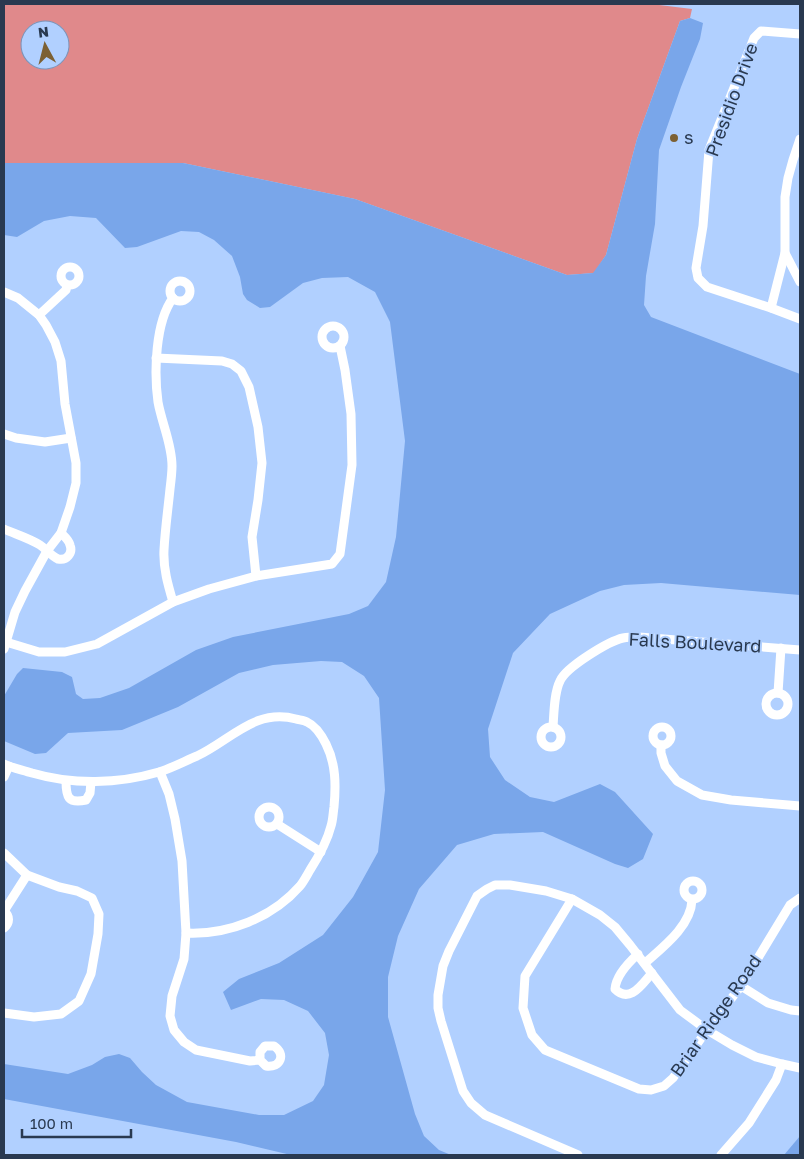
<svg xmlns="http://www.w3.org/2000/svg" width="804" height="1159" viewBox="0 0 804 1159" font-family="'Golos Text',sans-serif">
  <rect width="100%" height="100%" fill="#b1d0ff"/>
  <path fill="#e0898b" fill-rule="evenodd" d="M4,4H651L692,9L690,18L680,21L637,139L606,255L594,273L567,275L355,199L183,163H4ZM30,30H60V60H30Z"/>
  <g fill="#79a6ea">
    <path d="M690,18L703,23L700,39L681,87L659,150L655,224L646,276L644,305L651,317L800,374V595L661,583L624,585L600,591L550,614L513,653L488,729L490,757L505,780L530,797L554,802L600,784L615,792L653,834L643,859L628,868L615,864L543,832L494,834L457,845L419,889L398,936L388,977V1017L415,1114L424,1136L439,1150L451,1155H291L236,1142L4,1099V1064L68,1074L92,1065L105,1057L119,1054L130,1058L142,1072L156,1085L187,1102L259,1115H284L313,1101L324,1085L329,1055L325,1033L308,1011L284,1000L261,999L231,1010L223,992L239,979L279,963L323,935L353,897L378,852L385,790L379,698L364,676L342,662L321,661L273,665L239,673L178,707L122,730L68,733L46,753L35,754L4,741V696L17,674L23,668L62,672L72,677L76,694L83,699L100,698L129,688L196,650L233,637L349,614L368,606L386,582L396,537L405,441L390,322L375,292L348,277L322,278L303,283L270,307L260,308L247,300L243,294L240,277L232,256L214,240L199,232L181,231L137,247L125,248L96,218L70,216L44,221L17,237L4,235V163H183L355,199L567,275L593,273L606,255L637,139L680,21Z"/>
    <path d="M800,1136V1155H784Z"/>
  </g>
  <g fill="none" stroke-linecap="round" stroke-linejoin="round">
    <g stroke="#fff" stroke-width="9">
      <path d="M800,34L761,31L754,38L709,150L703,226L696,268L698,278L707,287L771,308L800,319"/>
      <path d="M785,253L800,282"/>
      <circle cx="70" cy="276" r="9"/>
      <circle cx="180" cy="291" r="10"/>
      <path d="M4,292L18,298L39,315L46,325L55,342L61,361L65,404L76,463V483L70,507L61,533L47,551L25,591L15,612L4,649"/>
      <path d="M173,298C155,322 154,373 158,402C162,424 172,444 172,466C172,473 171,481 170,489C168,509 165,530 164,550C163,568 168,585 173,602"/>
      <path d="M771,308L785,253V197L788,178L793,160L800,139"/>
      <path d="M39,315L66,290L67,285"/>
      <circle cx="333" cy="337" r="11"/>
      <path d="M156,358L222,361L232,364L241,371L249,387L258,427L262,463L258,500L252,537L256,576"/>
      <path d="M4,434L16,438L45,442L71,438"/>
      <path d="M4,529C15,534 29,538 40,545C46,549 51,556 58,559C67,561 73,553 70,545C69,540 64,536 61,533"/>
      <path d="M6,642L39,652H65L97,644L173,602L209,589L256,576L332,564L340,554L352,465L351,414L345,370L340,346"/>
      <path d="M778,693L781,648"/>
      <circle cx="777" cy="704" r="11"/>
      <circle cx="662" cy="736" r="9"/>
      <circle cx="551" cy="737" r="10"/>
      <path d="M553,727C554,713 554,693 560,681C566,667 609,641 623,638C628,637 634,637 639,637L800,650"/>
      <path d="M661,745V753L665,766L677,781L702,795L731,800L800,806"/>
      <path d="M4,764C12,768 23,770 32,773C73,785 118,784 159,772C172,768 185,761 197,756C231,740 255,708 296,719C299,720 304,720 307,722C316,726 322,736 326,744C336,764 336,785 334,807C333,813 333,820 331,826C327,842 319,856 310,870C307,875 304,881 300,886C272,918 228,935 186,933"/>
      <path d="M160,772L169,794L175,819L182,861L186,933L184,959L172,996L170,1016L174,1030L184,1042L196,1050L250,1061L260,1060L266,1066C281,1068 286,1054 274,1046H265L260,1052V1060"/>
      <path d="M4,777L9,766"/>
      <path d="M66,781C66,797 68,804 86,800L90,793L91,782"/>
      <circle cx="269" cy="817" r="10"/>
      <path d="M277,824L321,852"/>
      <path d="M4,853L27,875L59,887L77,891L92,898L99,914L98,934L91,974L79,1001L61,1014L34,1017L4,1013"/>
      <circle cx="693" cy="890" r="9"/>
      <path d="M572,899L525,976L523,1008L532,1035L545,1050L639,1089L651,1090L664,1086L673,1078L707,1030L741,986L790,905L800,898"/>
      <path d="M4,911L27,875"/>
      <path d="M4,911C10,916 10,923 4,928"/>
      <path d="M638,954C628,963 616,976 615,989C630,1004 642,984 652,973"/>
      <path d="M645,963C663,947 691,926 692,900"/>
      <path d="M741,986L768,1003L791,1010L800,1011"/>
      <path d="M578,1155L485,1115L471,1103L463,1091L441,1021L438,1008V995L443,966L449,951L477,896L487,889L495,885H510L546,891L572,899L600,915L615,927L630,945L680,1010L707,1030L732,1045L756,1057L782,1064L800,1068"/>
      <path d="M721,1155L749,1123L776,1080L782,1064"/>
    </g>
  </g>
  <circle fill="#7c6033" stroke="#b1d0ff" stroke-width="2" cx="674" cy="138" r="5"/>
  <g text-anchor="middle" stroke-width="4" stroke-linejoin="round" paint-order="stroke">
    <g font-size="18" fill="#293950" stroke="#b1d0ff">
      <text transform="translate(732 100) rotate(-70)" y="6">Presidio Drive</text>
      <text transform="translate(695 643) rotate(3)" y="6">Falls Boulevard</text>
      <text transform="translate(716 1016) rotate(-55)" y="6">Briar Ridge Road</text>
    </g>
    <g font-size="18" fill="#293950" stroke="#b1d0ff" text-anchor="start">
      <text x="684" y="144">s</text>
    </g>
  </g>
  <rect width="804" height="1159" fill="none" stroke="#293950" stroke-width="10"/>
  <g transform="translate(45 45) rotate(353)"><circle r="24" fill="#b1d0ff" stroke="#7b94b9"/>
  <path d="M0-4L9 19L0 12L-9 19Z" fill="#7c6033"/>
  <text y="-8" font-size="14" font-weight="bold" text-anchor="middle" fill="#293950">N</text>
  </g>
  <path d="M22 1129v8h109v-8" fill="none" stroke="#293950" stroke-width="2.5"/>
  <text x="30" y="1129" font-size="15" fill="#293950" stroke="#b1d0ff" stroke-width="4" paint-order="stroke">100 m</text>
</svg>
